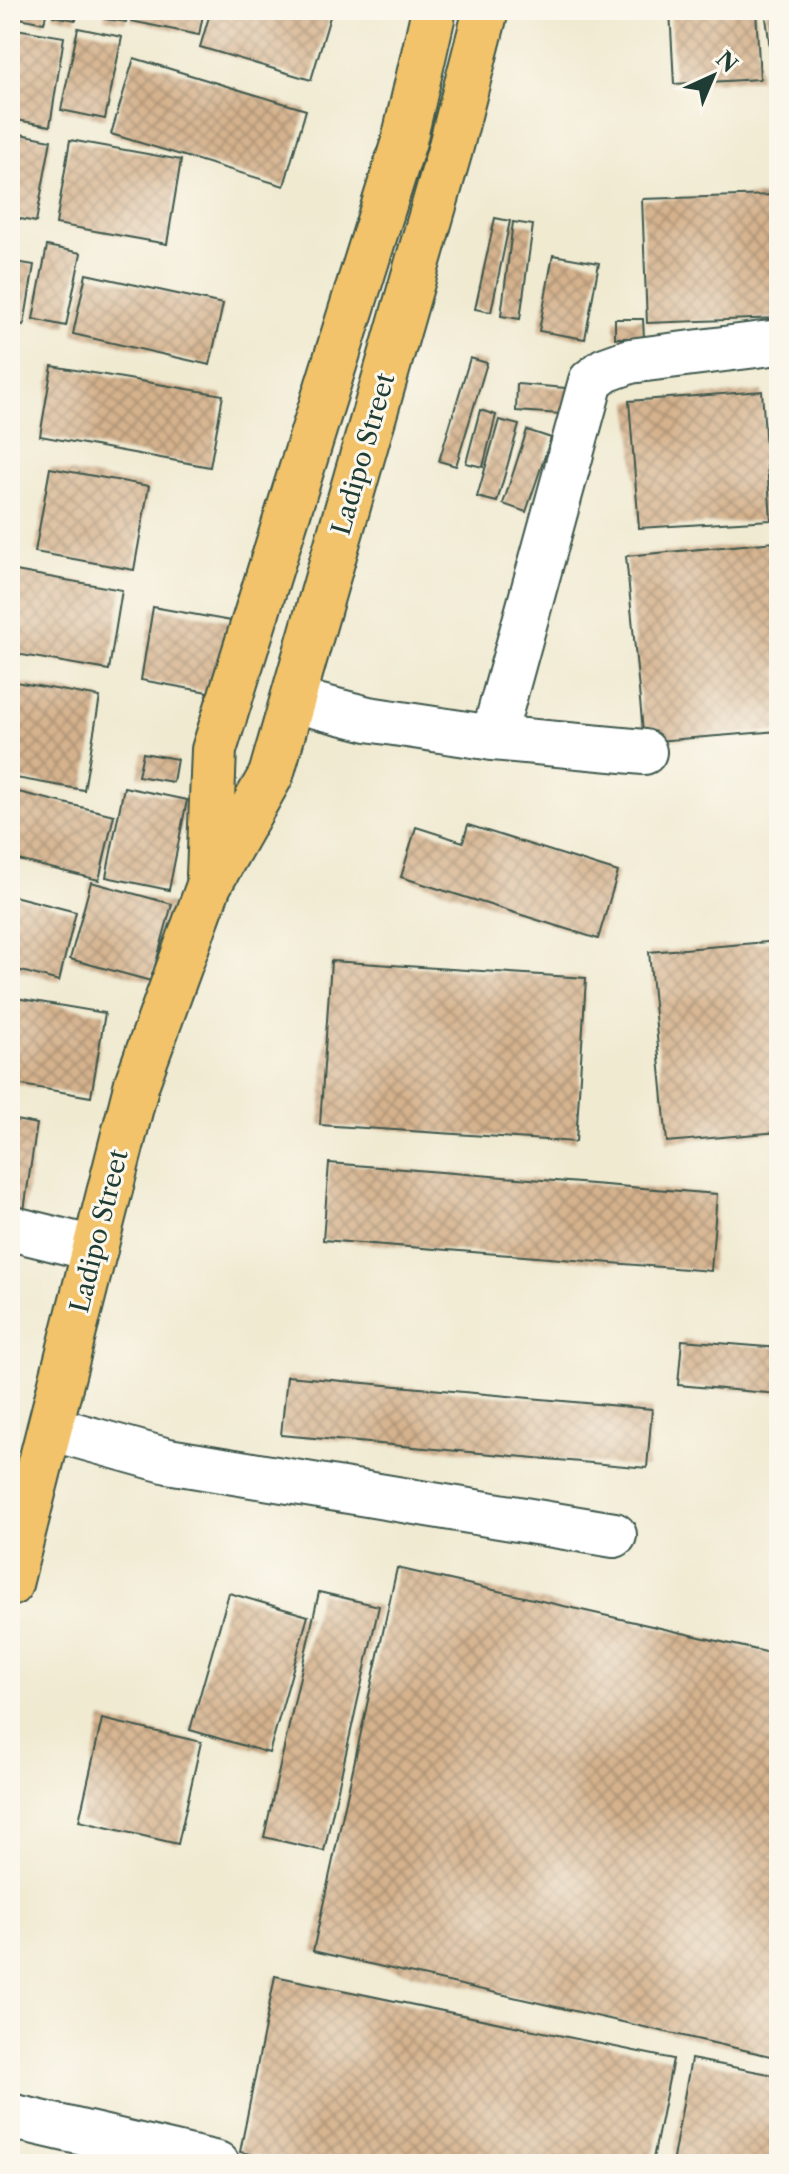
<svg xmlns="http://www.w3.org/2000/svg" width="789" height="2174" viewBox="0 0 789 2174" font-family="'Libre Caslon Text',serif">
  <defs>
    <pattern id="building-cross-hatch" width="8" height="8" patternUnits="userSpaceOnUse" patternTransform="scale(2)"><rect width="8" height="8" fill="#d5b28d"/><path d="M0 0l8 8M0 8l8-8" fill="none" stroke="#ac9274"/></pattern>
  </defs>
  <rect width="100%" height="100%" fill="#fbf7ec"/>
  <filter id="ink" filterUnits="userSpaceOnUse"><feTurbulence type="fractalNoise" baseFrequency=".0125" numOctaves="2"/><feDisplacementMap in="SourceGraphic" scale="16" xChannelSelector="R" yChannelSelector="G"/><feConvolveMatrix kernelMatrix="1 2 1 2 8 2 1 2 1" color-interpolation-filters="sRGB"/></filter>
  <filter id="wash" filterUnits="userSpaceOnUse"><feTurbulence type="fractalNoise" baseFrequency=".006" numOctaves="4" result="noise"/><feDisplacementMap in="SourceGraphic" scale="32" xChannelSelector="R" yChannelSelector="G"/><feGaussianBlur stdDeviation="1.8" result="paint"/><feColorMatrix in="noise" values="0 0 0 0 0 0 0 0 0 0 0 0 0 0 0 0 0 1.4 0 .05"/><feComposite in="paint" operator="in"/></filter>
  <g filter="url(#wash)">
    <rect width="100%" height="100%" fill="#f0ead1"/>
    <g id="blocks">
      <g fill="url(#building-cross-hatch)">
        <path d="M10,10H47L44,23L10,16Z"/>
        <path d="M54,10H78L76,20L53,16Z"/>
        <path d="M105,10H128L126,22L104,19Z"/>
        <path d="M133,10H204L199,35L131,21Z"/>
        <path d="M211,10H332L311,80L200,47Z"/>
        <path d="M670,10H756L760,79L674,84Z"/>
        <path d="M765,10H779V100H777Z"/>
        <path d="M10,28L64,37L50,126L11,119L14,99L10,98Z"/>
        <path d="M78,28L122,37L105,119L61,110Z"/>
        <path d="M134,58L306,110L284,186L111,134Z"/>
        <path d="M10,132L51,140L36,222L10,217Z"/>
        <path d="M70,140L181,160L167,244L56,224Z"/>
        <path d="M775,195L779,318L647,323L642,199Z"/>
        <path d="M495,218L510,221L491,312L475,309Z"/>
        <path d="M513,222L533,225L520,319L501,316Z"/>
        <path d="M47,246L81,253L66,326L33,319Z"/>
        <path d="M553,255L599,263L585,339L539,331Z"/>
        <path d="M10,261L34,265L24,325L10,322Z"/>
        <path d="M86,274L223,304L210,365L73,334Z"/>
        <path d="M615,319H643L644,338H615Z"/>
        <path d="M470,358L487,363L456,466L439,461Z"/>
        <path d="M52,366L223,395L210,467L40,436Z"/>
        <path d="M517,384L578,389L576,415L516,411Z"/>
        <path d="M762,391L771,520L639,528L629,401Z"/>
        <path d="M480,410L496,415L483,467L466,463Z"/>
        <path d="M499,420L519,425L497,502L477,497Z"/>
        <path d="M527,430L551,438L526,512L503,504Z"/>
        <path d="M50,468L149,486L134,570L35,552Z"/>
        <path d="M775,542L779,586V731L644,742L626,556Z"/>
        <path d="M10,570L122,590L109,670L10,653Z"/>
        <path d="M153,607L231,621L219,694L141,680Z"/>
        <path d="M10,681L100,697L84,790L10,777Z"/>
        <path d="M143,753L177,759L173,782L138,776Z"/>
        <path d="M124,787L187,800L169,890L106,877Z"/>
        <path d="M10,790L114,815L99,880L10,858Z"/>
        <path d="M468,825L618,872L598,939L401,877L416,827L463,842Z"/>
        <path d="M91,882L172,904L151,981L70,959Z"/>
        <path d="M10,895L76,912L59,981L10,968Z"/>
        <path d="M779,941V1132L667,1142L649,952Z"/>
        <path d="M331,961L586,978L576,1142L320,1125Z"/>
        <path d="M10,997L105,1013L91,1097L10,1083Z"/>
        <path d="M10,1119L37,1124L23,1217L10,1215Z"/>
        <path d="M329,1163L717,1194L711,1271L323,1240Z"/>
        <path d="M682,1340L779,1348V1394L678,1385Z"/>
        <path d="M287,1376L652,1409L647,1468L281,1435Z"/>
        <path d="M397,1568L779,1655V2058L313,1951Z"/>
        <path d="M319,1592L379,1606L324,1851L264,1837Z"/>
        <path d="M229,1593L308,1616L269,1753L190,1730Z"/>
        <path d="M102,1719L201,1742L178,1844L79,1821Z"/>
        <path d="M275,1976L673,2059L652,2164H298L240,2152Z"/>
        <path d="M691,2059L779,2076V2164H672Z"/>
      </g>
    </g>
  </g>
  <g filter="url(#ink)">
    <use href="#blocks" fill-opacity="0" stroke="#3e574c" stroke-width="2"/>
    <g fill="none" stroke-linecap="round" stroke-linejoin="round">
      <g stroke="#3e574c" stroke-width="48">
        <g id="minor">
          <path d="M293,700L368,719L493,738L644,752"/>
          <path d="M493,738L591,381L605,370L630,361L779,342"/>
          <path d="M10,1228L95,1249"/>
          <path d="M50,1428L168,1461L614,1535"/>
          <path d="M10,2116L217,2164"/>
        </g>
      </g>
      <g stroke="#3e574c" stroke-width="48">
        <g id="major">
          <path d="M209,875L214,750L404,141L434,10"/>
          <path d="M10,1584L137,1083L209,885L271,775L450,150L486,10"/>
        </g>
      </g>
      <use href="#minor" stroke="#fff" stroke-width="44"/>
      <use href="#major" stroke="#f2c36a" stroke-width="44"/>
    </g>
  </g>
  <g text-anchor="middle" stroke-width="6" stroke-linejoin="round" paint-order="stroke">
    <g font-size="26" fill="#1f3d34" stroke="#fbf7ec">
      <text transform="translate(363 454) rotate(-74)" y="9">Ladipo Street</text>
      <text transform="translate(99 1231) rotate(-76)" y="9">Ladipo Street</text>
    </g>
  </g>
  <rect width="789" height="2174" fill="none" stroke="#fbf7ec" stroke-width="40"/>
  <g transform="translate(713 76) rotate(44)" stroke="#fbf7ec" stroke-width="6" paint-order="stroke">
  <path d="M0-6L14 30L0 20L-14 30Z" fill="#1f3d34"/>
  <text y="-12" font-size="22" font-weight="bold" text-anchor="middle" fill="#1f3d34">N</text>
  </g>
</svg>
